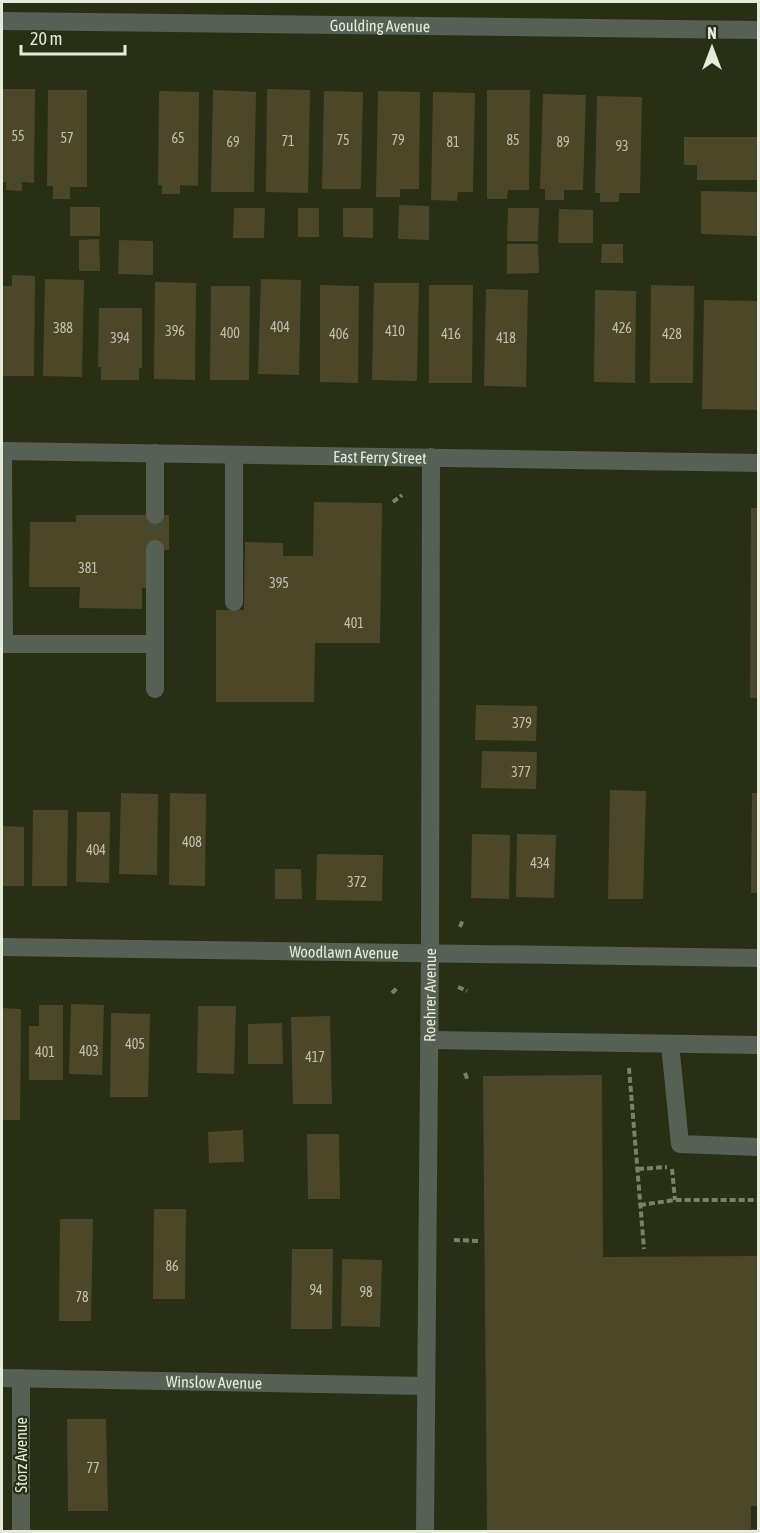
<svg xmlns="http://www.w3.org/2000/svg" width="760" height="1533" viewBox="0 0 760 1533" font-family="'Asap Condensed',sans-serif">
  <rect width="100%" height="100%" fill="#292f14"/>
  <g fill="#4d472a">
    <path d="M2,89H35L34,183L22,182V191L6,190V182H2Z"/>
    <path d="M267,89L310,90L308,193L266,192Z"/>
    <path d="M48,90H87V187H70V199H53V186H47Z"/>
    <path d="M213,90L256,92L254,192H211Z"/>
    <path d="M487,90H530L529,190H508L507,199H487Z"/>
    <path d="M159,91L199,92L198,186L180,185V194H162V185H158Z"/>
    <path d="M324,91L363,92L361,189H322Z"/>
    <path d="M378,91L420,92L419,189H400V197H376Z"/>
    <path d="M433,92L475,93L473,192H458L457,201L431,200Z"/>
    <path d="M543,94L586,95L583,190H564V200H545V189H540Z"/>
    <path d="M597,96L642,97L640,193H619V202H600V193H595Z"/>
    <path d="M684,137H758V180H697V165H684Z"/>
    <path d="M701,191L758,192V236L701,234Z"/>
    <path d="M399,205L429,206V240L398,239Z"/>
    <rect x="70" y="207" width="30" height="29"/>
    <path d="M234,208H265L264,238H233Z"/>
    <rect x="298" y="208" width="21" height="29"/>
    <path d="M343,208H373V238L343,237Z"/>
    <path d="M508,208H539L538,241H507Z"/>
    <path d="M559,209L593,210V243H558Z"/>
    <path d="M99,239L100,271H79V240Z"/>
    <path d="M119,240L153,241V275L118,274Z"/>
    <path d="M507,244H538L539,273L507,274Z"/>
    <path d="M602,244H623V263H601Z"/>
    <path d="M12,275L35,276L34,376H2V286H12Z"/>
    <path d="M45,279L84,280L82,377L43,376Z"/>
    <path d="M261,279L301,280L299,375L258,374Z"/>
    <path d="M155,282L196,283L195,380L154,379Z"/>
    <path d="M374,283H419L417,381L372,380Z"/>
    <path d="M320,285L359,286L358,383L320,382Z"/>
    <path d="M429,285H473L472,383H429Z"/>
    <path d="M651,285L694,286L693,383H650Z"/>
    <path d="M211,286H250L249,380H210Z"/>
    <path d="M486,289L528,290L526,387L484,386Z"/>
    <path d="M595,290L636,291L635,383L594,382Z"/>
    <path d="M704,300L758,301V410L702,409Z"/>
    <path d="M99,308H142V368H139V380H101V367H98Z"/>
    <path d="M314,502L382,503L380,643H315L314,702H216V610H244L245,542L283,543V556H313Z"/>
    <path d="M751,508H758V698H750Z"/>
    <path d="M76,515H169V550L147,549L146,588H142V609L79,608L80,587H29L30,522H76Z"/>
    <path d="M476,705L537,706L536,741L475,740Z"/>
    <path d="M482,751L537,752L536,789L481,788Z"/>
    <path d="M610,790L646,791L643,899H608Z"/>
    <path d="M121,793L158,794L157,875L119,874Z"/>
    <path d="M170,793L206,794L205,886L169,885Z"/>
    <path d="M752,793H758V893H751Z"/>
    <path d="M33,810H68L67,886H32Z"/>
    <path d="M77,812H110L109,883L76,882Z"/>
    <path d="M2,826L24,827V886H2Z"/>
    <path d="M472,834L510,835L509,899L471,898Z"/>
    <path d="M517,834L556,835L554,898L516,897Z"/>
    <path d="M317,854L383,855L382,901L316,900Z"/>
    <path d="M275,869H301L302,899H275Z"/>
    <path d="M71,1004L104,1005L102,1075L69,1074Z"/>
    <path d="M39,1005H63V1080H29V1026H39Z"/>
    <path d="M198,1006H236L234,1074L197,1073Z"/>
    <path d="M2,1008L21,1009L20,1120H2Z"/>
    <path d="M111,1013L150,1014L148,1097H110Z"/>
    <path d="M330,1016L332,1104H293L291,1017Z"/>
    <path d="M282,1023L283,1064H248V1024Z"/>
    <path d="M602,1075L603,1257L758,1256V1506H751V1529H758V1532H487L483,1076Z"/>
    <path d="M243,1130L244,1162L209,1163L208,1132Z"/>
    <path d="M307,1134H339L340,1199H308Z"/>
    <path d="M154,1209H186L185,1299H153Z"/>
    <path d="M60,1219H93L91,1321H59Z"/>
    <path d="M292,1249H333L332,1329H291Z"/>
    <path d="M342,1259L382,1260L380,1327L341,1326Z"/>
    <path d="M67,1419H106L108,1511H68Z"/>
  </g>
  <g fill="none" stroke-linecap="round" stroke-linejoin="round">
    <path stroke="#454b32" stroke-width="18" stroke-dasharray="18 9" stroke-linecap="butt" d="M155,515V549"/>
    <g stroke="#7b806a" stroke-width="4" stroke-dasharray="6 3" stroke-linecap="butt">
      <path d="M393,502L402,495"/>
      <path d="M460,927L463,919"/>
      <path d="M458,987L467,991"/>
      <path d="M392,993L398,987"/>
      <path d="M629,1068L644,1249"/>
      <path d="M465,1073L468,1081"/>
      <path d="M638,1169L667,1167"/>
      <path d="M672,1169L675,1200"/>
      <path d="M640,1205L675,1200H758"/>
      <path d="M454,1240L481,1241"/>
    </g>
    <g stroke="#576055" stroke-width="18">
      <path id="s1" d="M2,21L758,30"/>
      <path id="s2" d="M2,451L758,463"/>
      <path d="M3,451L4,644"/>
      <path d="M155,453V515"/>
      <path d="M155,549V689"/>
      <path d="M234,602V455"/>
      <path d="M2,644H155"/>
      <path id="s3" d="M2,947L758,958"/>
      <path d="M429,1040L758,1045"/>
      <path d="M670,1044L680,1144L758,1147"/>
      <path id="s4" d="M2,1378L426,1386"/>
      <path d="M21,1378V1532"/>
      <path id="s5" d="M425,1532L430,952L431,457"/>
    </g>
  </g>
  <g text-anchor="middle" stroke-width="4.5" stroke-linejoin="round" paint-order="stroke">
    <g font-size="14" fill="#bfc1ad">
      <text x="18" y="141">55</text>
      <text x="67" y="143">57</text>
      <text x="178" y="143">65</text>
      <text x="343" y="145">75</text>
      <text x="398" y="145">79</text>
      <text x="513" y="145">85</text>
      <text x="288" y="146">71</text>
      <text x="233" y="147">69</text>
      <text x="453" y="147">81</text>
      <text x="563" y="147">89</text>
      <text x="622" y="151">93</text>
      <text x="280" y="332">404</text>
      <text x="63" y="333">388</text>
      <text x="622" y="333">426</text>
      <text x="175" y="336">396</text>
      <text x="395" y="336">410</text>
      <text x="230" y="338">400</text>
      <text x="339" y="339">406</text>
      <text x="451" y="339">416</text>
      <text x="672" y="339">428</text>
      <text x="120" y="343">394</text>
      <text x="506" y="343">418</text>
      <text x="88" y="573">381</text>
      <text x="279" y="588">395</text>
      <text x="354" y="628">401</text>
      <text x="522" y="728">379</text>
      <text x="521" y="777">377</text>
      <text x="192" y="847">408</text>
      <text x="96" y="855">404</text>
      <text x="540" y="868">434</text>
      <text x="357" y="887">372</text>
      <text x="135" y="1049">405</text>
      <text x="89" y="1056">403</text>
      <text x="45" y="1057">401</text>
      <text x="315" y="1062">417</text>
      <text x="172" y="1271">86</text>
      <text x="316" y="1295">94</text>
      <text x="366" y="1297">98</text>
      <text x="82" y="1302">78</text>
      <text x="93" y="1473">77</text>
    </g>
    <g font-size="16" fill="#e5ead9" stroke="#292f14">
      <text dy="6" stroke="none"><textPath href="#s1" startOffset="378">Goulding Avenue</textPath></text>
      <text dy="6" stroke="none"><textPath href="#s2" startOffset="378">East Ferry Street</textPath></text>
      <text dy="6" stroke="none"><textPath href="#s3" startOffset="342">Woodlawn Avenue</textPath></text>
      <text dy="6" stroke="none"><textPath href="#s5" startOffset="537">Roehrer Avenue</textPath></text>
      <text dy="6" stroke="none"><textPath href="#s4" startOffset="212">Winslow Avenue</textPath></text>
      <text transform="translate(21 1455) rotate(-90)" y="6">Storz Avenue</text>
    </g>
  </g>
  <rect width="760" height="1533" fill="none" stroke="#e5ead9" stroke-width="6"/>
  <g transform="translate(712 48)" stroke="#292f14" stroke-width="4.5" paint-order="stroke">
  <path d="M0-4.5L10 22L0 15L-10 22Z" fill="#e5ead9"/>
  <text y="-9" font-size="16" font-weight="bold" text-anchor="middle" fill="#e5ead9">N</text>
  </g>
  <path d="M21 45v9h104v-9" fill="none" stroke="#e5ead9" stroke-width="3"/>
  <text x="30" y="45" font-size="18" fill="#e5ead9" stroke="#292f14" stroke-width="4.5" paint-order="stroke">20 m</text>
</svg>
